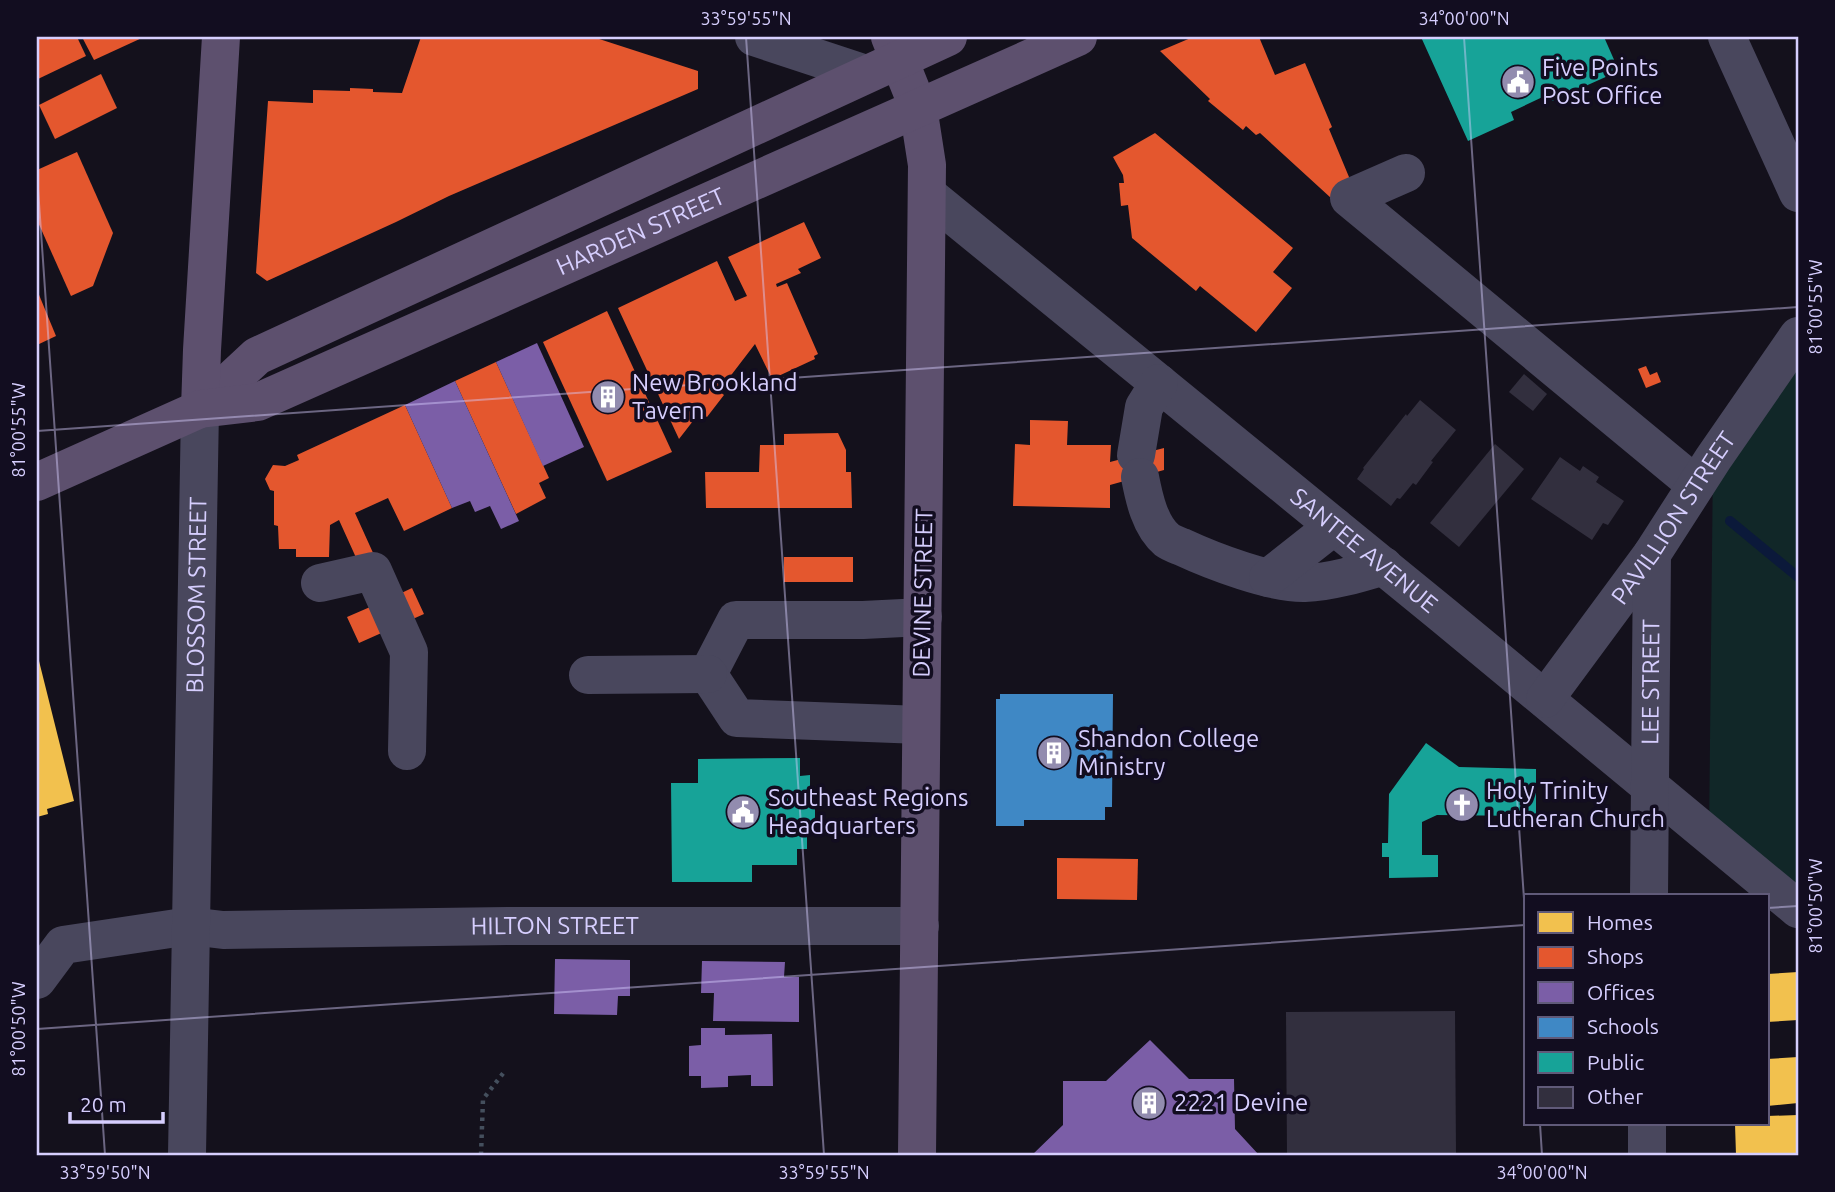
<svg xmlns="http://www.w3.org/2000/svg" width="1835" height="1192" viewBox="0 0 1835 1192" font-family="Ubuntu,sans-serif">
  <rect width="100%" height="100%" fill="#14111c"/>
  <path fill="#112728" d="M1798,336V909L1709,837L1713,459Z"/>
  <g fill="#f2c14e">
    <path d="M37,653L74,801L47,809L48,814L37,817Z"/>
    <path d="M1798,972V1020L1767,1022V974Z"/>
    <path d="M1798,1057V1103L1767,1106V1059Z"/>
    <path d="M1798,1115V1155H1736L1735,1124H1767V1116Z"/>
  </g>
  <g fill="#e4572e">
    <path d="M37,37H77L86,56L38,79L37,76Z"/>
    <path d="M82,37H144L94,60Z"/>
    <path d="M421,37H593L698,71V89L449,196L396,222L267,281L256,273L268,101L313,103V90L350,91V88L373,89V92L402,93Z"/>
    <path d="M1193,37H1259L1275,75L1305,63L1332,127L1329,129L1354,189L1331,198L1260,133L1256,135L1246,126L1243,130L1208,101L1210,99L1160,51Z"/>
    <path d="M101,74L117,108L55,139L39,105Z"/>
    <path d="M1155,133L1293,248L1273,272L1292,288L1256,332L1200,286L1196,291L1132,238L1128,205L1121,206L1119,183H1124L1123,175L1113,157Z"/>
    <path d="M77,152L113,233L93,286L71,296L37,220V170Z"/>
    <path d="M804,222L821,258L798,269L801,273L776,284L777,287L787,283L818,354L814,356L815,359L772,379L755,344L719,391L724,395L707,417L700,412L679,439L618,308L717,261L735,301L747,296L728,257Z"/>
    <path d="M37,290L56,336L37,345Z"/>
    <path d="M607,311L672,452L607,481L543,342Z"/>
    <path d="M496,362L549,478L539,483L546,498L516,514L455,381Z"/>
    <path d="M1646,366L1650,375L1657,372L1661,382L1646,388L1638,369Z"/>
    <path d="M405,405L452,508L404,531L388,498L355,513L393,597L412,588L424,614L359,643L347,617L377,604L339,520L330,525L329,557H296V549H279L278,526L274,525V491L270,490L265,479L273,465L285,466L299,460L297,455Z"/>
    <path d="M1030,420L1068,421L1067,445H1111L1110,462L1164,448V470L1110,485V508L1013,506L1015,444L1030,445Z"/>
    <path d="M838,433L846,450V472H851L852,508H706L705,472H759L760,445H784V434Z"/>
    <rect x="784" y="557" width="69" height="25"/>
    <path d="M1057,858L1138,859L1137,900L1057,899Z"/>
  </g>
  <g fill="#7b5ea7">
    <path d="M537,343L584,447L543,466L496,362Z"/>
    <path d="M455,381L519,521L501,529L490,506L475,512L470,501L452,508L405,405Z"/>
    <path d="M555,959L630,960V996H618L617,1015L554,1014Z"/>
    <path d="M702,961L785,962L784,977H799V1022L713,1021L714,993H701Z"/>
    <path d="M701,1028H725V1035L772,1034L773,1086H751V1075L728,1076V1087L701,1088V1076H689V1046L701,1045Z"/>
    <path d="M1150,1040L1189,1079H1234L1235,1129L1259,1155H1032L1063,1125V1081H1106Z"/>
  </g>
  <path fill="#3f88c5" d="M1000,694H1113L1112,807H1105V820H1024V826H996V699H1000Z"/>
  <g fill="#17a398">
    <path d="M1421,37H1604L1619,71L1552,101L1549,94L1511,112L1514,120L1468,141Z"/>
    <path d="M1426,743L1459,767L1536,769V816L1437,815L1422,822V855H1438V877L1389,878V857H1382V843H1388L1389,794Z"/>
    <path d="M800,758V776L810,775V795H815V829H807V849H797V865H752V882H672L671,783H698V759Z"/>
  </g>
  <g fill="none" stroke-linecap="round" stroke-linejoin="round">
    <path stroke="#0b193a" stroke-width="10" d="M1730,521L1798,577"/>
  </g>
  <g fill="#322f3e">
    <path d="M1524,374L1547,394L1533,411L1509,392Z"/>
    <path d="M1420,400L1456,430L1431,461L1433,462L1416,485L1413,483L1400,499L1397,498L1391,506L1357,479L1364,469L1363,468L1406,414L1407,416Z"/>
    <path d="M1495,444L1524,469L1459,547L1430,523Z"/>
    <path d="M1560,457L1580,471L1583,466L1599,477L1596,482L1624,501L1608,525L1603,523L1592,540L1531,499Z"/>
    <path d="M1455,1011L1456,1155H1287L1286,1012Z"/>
  </g>
  <g fill="none" stroke-linecap="round" stroke-linejoin="round">
    <path stroke="#444f5d" stroke-width="4.5" stroke-dasharray="3.5 5" stroke-linecap="butt" d="M481,1155L483,1099L505,1071"/>
    <g stroke="#49475d" stroke-width="38">
      <path d="M754,37L866,74"/>
      <path d="M1727,37L1798,193"/>
      <path d="M1406,173L1349,198L1696,485"/>
      <path id="s1" d="M927,194L1443,615L1798,909"/>
      <path d="M1136,455L1144,407L1159,383"/>
      <path d="M1140,477C1144,498 1150,526 1167,540C1171,543 1177,545 1182,547C1212,561 1272,584 1305,583C1331,582 1358,574 1384,566"/>
      <path d="M1268,578L1334,526"/>
      <path d="M320,583L373,571L409,652L407,751"/>
      <path d="M708,674L736,620H863L923,617"/>
      <path d="M708,674L737,718L921,725"/>
      <path d="M588,675L708,674"/>
      <path id="s2" d="M1545,699L1652,554L1713,459L1798,336"/>
      <path id="s3" d="M1649,896L1652,554"/>
      <path id="s4" d="M37,980L63,945L190,926L223,930L507,926H920"/>
      <path id="s5" d="M187,1155L200,409"/>
      <path d="M1647,1155V1124"/>
    </g>
    <g stroke="#5d506e" stroke-width="38">
      <path d="M890,37L918,107L927,165L917,1155"/>
      <path d="M200,409L257,356L948,37"/>
      <path d="M200,409L202,350L221,37"/>
      <path id="s6" d="M37,482L200,409L258,402L1078,37"/>
    </g>
  </g>
  <path fill="none" stroke="#d6cefe" stroke-width="2" stroke-opacity="0.45" d="M746,37L824,1155M1464,37L1525,913M37,174L105,1155M37,431L1798,307M1767,908L1798,906M37,1029L1525,925M1540,1124L1542,1155"/>
  <defs>
    <g id="civic-disc" transform="scale(1.75)"><circle r="9.5" fill="#928caf" stroke="#120d20"/><path d="M-.6-6.5H3V-4.5H.6V-3L4-1V1h2V6H-6V1h2V-1L-.6-3ZM-1.2 2.5V6h2.4V2.5Z" fill="#fff"/></g>
    <g id="building-disc" transform="scale(1.75)"><circle r="9.5" fill="#928caf" stroke="#120d20"/><path d="M-4-6H4V6H1V3H-1V6H-4ZM-2.5-4.3h1.7v1.8h-1.7ZM.8-4.3h1.7v1.8H.8ZM-2.5-1h1.7V.8h-1.7ZM.8-1h1.7V.8H.8Z" fill="#fff"/></g>
    <g id="church-disc" transform="scale(1.75)"><circle r="9.5" fill="#928caf" stroke="#120d20"/><path d="M-1.2-6h2.4v3.5h3.3v2.4h-3.3V6h-2.4V-.1h-3.3v-2.4h3.3Z" fill="#fff"/></g>
  </defs>
  <g fill-rule="evenodd">
    <use href="#civic-disc" x="1518" y="82"/>
    <use href="#building-disc" x="608" y="397"/>
    <use href="#building-disc" x="1054" y="753"/>
    <use href="#church-disc" x="1462" y="805"/>
    <use href="#civic-disc" x="743" y="812"/>
    <use href="#building-disc" x="1149" y="1103"/>
  </g>
  <g text-anchor="middle" stroke-width="7" stroke-linejoin="round" paint-order="stroke">
    <g font-size="24" fill="#d6cefe" stroke="#120d20" text-anchor="start">
      <text x="1542" y="76">Five Points<tspan x="1542" dy="28">Post Office</tspan></text>
      <text x="632" y="391">New Brookland<tspan x="632" dy="28">Tavern</tspan></text>
      <text x="1078" y="747">Shandon College<tspan x="1078" dy="28">Ministry</tspan></text>
      <text x="1486" y="799">Holy Trinity<tspan x="1486" dy="28">Lutheran Church</tspan></text>
      <text x="768" y="806">Southeast Regions<tspan x="768" dy="28">Headquarters</tspan></text>
      <text x="1174" y="1111">2221 Devine</text>
    </g>
    <g font-size="24" fill="#d6cefe" stroke="#120d20">
      <text dy="8" stroke="none"><textPath href="#s6" startOffset="656">HARDEN STREET</textPath></text>
      <text dy="8" stroke="none"><textPath href="#s2" startOffset="222">PAVILLION STREET</textPath></text>
      <text dy="8" stroke="none"><textPath href="#s1" startOffset="564">SANTEE AVENUE</textPath></text>
      <text transform="translate(923 593) rotate(-89)" y="8">DEVINE STREET</text>
      <text dy="8" stroke="none"><textPath href="#s5" startOffset="560">BLOSSOM STREET</textPath></text>
      <text dy="8" stroke="none"><textPath href="#s3" startOffset="214">LEE STREET</textPath></text>
      <text dy="8" stroke="none"><textPath href="#s4" startOffset="537">HILTON STREET</textPath></text>
    </g>
  </g>
  <rect width="1835" height="1192" fill="none" stroke="#120d20" stroke-width="77"/>
  <rect x="1524" y="894" width="245" height="231" fill="#120d20" stroke="#605a79" stroke-width="2"/>
  <rect x="1538" y="912" width="35" height="21" fill="#f2c14e" stroke="#605a79" stroke-width="2"/>
  <text x="1587" y="930" font-size="21" fill="#d6cefe">Homes</text>
  <rect x="1538" y="947" width="35" height="21" fill="#e4572e" stroke="#605a79" stroke-width="2"/>
  <text x="1587" y="964" font-size="21" fill="#d6cefe">Shops</text>
  <rect x="1538" y="982" width="35" height="21" fill="#7b5ea7" stroke="#605a79" stroke-width="2"/>
  <text x="1587" y="1000" font-size="21" fill="#d6cefe">Offices</text>
  <rect x="1538" y="1017" width="35" height="21" fill="#3f88c5" stroke="#605a79" stroke-width="2"/>
  <text x="1587" y="1034" font-size="21" fill="#d6cefe">Schools</text>
  <rect x="1538" y="1052" width="35" height="21" fill="#17a398" stroke="#605a79" stroke-width="2"/>
  <text x="1587" y="1070" font-size="21" fill="#d6cefe">Public</text>
  <rect x="1538" y="1087" width="35" height="21" fill="#322f3e" stroke="#605a79" stroke-width="2"/>
  <text x="1587" y="1104" font-size="21" fill="#d6cefe">Other</text>
  <path d="M70 1112v10h93v-10" fill="none" stroke="#d6cefe" stroke-width="3.5"/>
  <text x="80" y="1112" font-size="21" fill="#d6cefe" stroke="#120d20" stroke-width="5" paint-order="stroke">20 m</text>
  <rect x="38" y="38" width="1759" height="1116" fill="none" stroke="#d6cefe" stroke-width="2.5"/>
  <g font-size="18" text-anchor="middle" fill="#d6cefe">
    <text x="746" y="25">33°59'55"N</text>
    <text x="1464" y="25">34°00'00"N</text>
    <text transform="translate(1816 307) rotate(-90)" y="6">81°00'55"W</text>
    <text transform="translate(19 430) rotate(-90)" y="6">81°00'55"W</text>
    <text transform="translate(1816 906) rotate(-90)" y="6">81°00'50"W</text>
    <text transform="translate(19 1029) rotate(-90)" y="6">81°00'50"W</text>
    <text x="105" y="1179">33°59'50"N</text>
    <text x="824" y="1179">33°59'55"N</text>
    <text x="1542" y="1179">34°00'00"N</text>
  </g>
</svg>
